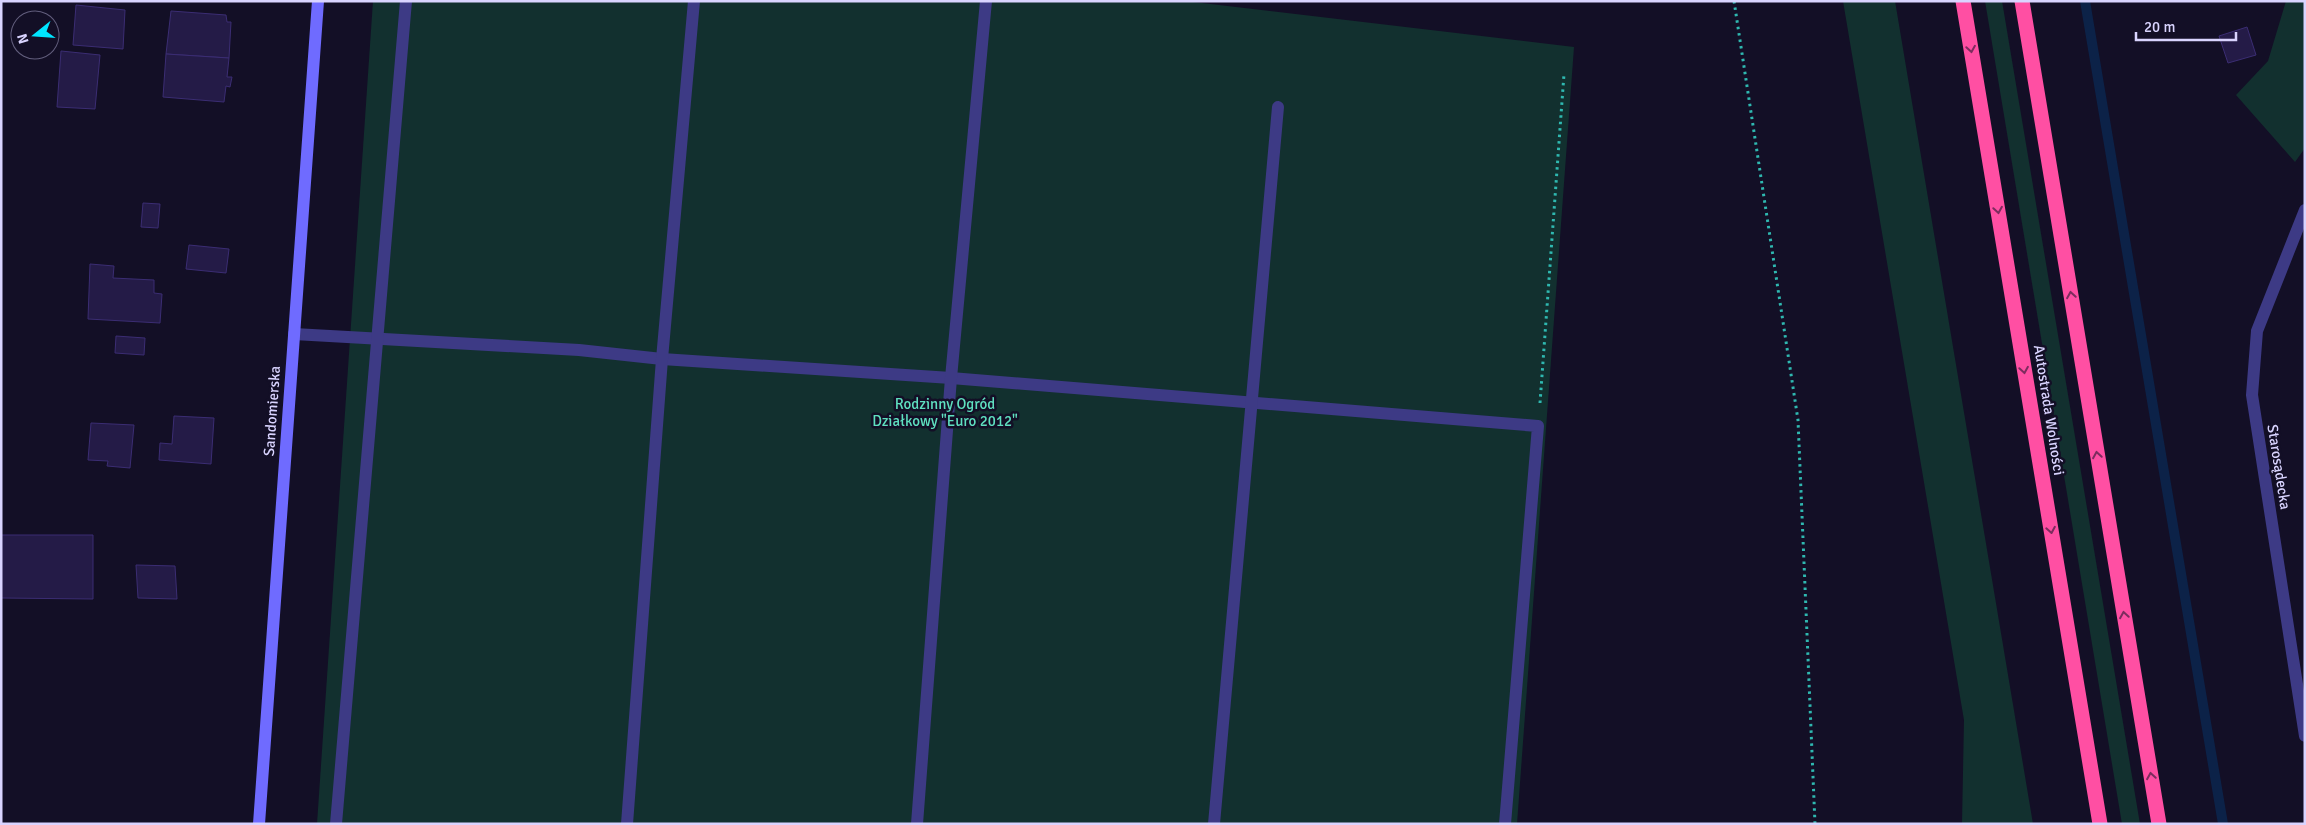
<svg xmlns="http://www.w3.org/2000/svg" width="2306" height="825" viewBox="0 0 2306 825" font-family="Signika,sans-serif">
  <rect width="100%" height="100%" fill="#130f26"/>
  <g fill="#12302f">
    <path d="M373,1H1185L1574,47L1517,824H317Z"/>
    <path d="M1843,1H1895L2033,824H1962L1964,720Z"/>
    <path d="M1985,1H2002L2140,824H2122Z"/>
    <path d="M2286,1H2305V148L2295,162L2236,95L2268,61Z"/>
  </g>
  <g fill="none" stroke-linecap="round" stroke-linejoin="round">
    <path stroke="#0c2248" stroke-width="10" d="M2085,1L2223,824"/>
  </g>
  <g fill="#241b47" stroke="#3b2d73">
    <path d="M76,5L125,10L123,49L73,45Z"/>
    <path d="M171,11L226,15L227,22H231L229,58L166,54Z"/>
    <path d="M2247,27L2256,55L2228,63L2219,36Z"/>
    <path d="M61,51L100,55L95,109L57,107Z"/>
    <path d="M166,54L229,58L227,77H232L230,87L226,86L224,102L163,97Z"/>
    <path d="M143,203L160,204L158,228L141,227Z"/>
    <path d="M189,245L229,249L226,273L186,269Z"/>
    <path d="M90,264L114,266L113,278L154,280V293L162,294L160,323L88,319Z"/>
    <path d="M116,336L145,338L144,355L115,353Z"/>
    <path d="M174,416L214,418L211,464L159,460L160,443L172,444Z"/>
    <path d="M91,423L134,425L130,468L107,466L108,461L88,460Z"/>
    <path d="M1,535H93V599L1,598Z"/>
    <path d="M136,565L175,566L177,599L138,598Z"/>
  </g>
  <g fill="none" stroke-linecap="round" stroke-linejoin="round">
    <g stroke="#2fb8b0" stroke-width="3" stroke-dasharray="2.5 4" stroke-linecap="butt">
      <path d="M1734,1L1798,420L1815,824"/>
      <path d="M1540,403L1564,74"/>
    </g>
    <g stroke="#3d3a85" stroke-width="12">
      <path d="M2305,210L2257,331L2252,395L2305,736"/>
      <path d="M294,334L579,350L662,359L951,378L1538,426L1505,824"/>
      <path d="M336,824L406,1"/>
      <path d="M627,824L662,359L694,1"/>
      <path d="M917,824L951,378L986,1"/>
      <path d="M1214,824L1278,107"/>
    </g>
    <path stroke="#6f6bff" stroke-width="12" d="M259,824L318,1"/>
    <g stroke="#ff4fa3" stroke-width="15">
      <path d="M1963,1L2100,824"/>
      <path d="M2022,1L2159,824"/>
    </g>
  </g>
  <defs><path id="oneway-chevron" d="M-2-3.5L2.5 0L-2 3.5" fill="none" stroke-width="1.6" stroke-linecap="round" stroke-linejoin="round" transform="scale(1.25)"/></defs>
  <g stroke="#7d2c5e">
    <use href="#oneway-chevron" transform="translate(1971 49) rotate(81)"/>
    <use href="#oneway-chevron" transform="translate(1998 210) rotate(81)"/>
    <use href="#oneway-chevron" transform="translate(2071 295) rotate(-99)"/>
    <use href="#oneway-chevron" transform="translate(2024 370) rotate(81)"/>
    <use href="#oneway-chevron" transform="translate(2097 455) rotate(-99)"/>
    <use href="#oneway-chevron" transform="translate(2051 530) rotate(80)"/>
    <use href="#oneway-chevron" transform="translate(2124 615) rotate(-99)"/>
    <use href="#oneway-chevron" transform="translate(2151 776) rotate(-99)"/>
  </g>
  <g text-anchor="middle" stroke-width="5" stroke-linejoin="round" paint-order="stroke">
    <g font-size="15" fill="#5fe0c0" stroke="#130f26">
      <text x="945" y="409">Rodzinny Ogród<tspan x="945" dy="17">Działkowy "Euro 2012"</tspan></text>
    </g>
    <g font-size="15" fill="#d9d4ff" stroke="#130f26">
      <text transform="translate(2049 410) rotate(81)" y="5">Autostrada Wolności</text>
      <text transform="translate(272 411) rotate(-86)" y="5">Sandomierska</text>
      <text transform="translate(2279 467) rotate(81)" y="5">Starosądecka</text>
    </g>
  </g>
  <rect width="2306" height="825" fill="none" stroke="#d9d4ff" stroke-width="5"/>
  <g transform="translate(35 35) rotate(253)"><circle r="24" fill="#130f26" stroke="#625e7d"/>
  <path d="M0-4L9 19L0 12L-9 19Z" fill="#00e5ff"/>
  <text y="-8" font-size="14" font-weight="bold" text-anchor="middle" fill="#d9d4ff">N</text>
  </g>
  <path d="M2136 32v8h100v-8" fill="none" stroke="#d9d4ff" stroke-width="2.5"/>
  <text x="2144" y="32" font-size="15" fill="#d9d4ff" stroke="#130f26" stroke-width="4" paint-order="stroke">20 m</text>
</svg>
